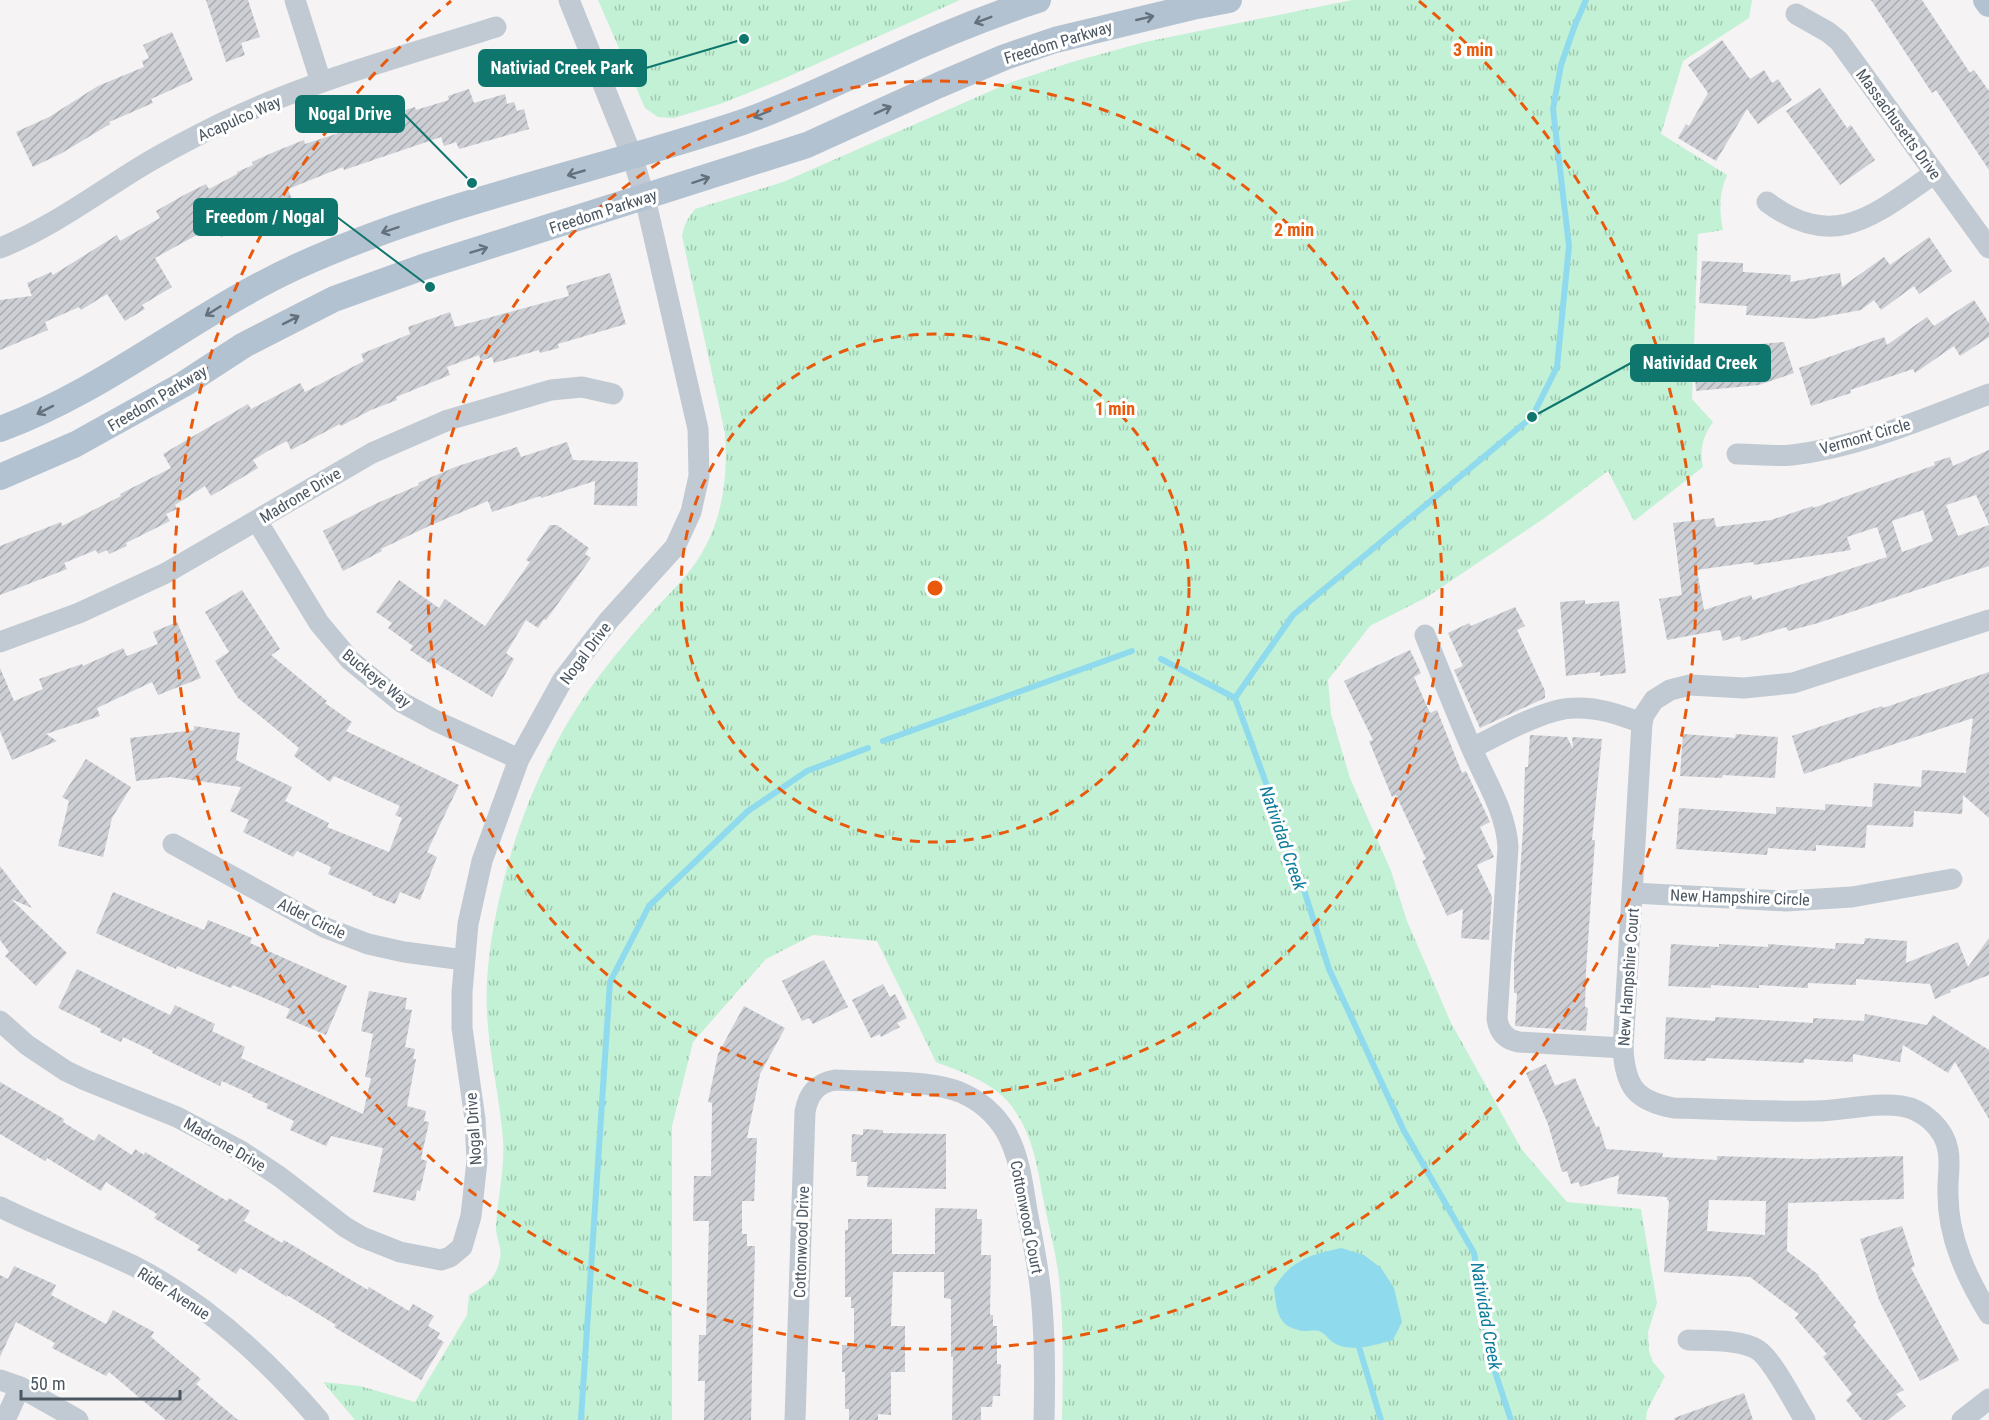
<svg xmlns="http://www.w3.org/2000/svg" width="1989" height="1420" viewBox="0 0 1989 1420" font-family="'Roboto Condensed',sans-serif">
  <defs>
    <pattern id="park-tufts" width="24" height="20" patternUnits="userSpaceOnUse" patternTransform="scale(1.5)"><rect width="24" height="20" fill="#c3f1d5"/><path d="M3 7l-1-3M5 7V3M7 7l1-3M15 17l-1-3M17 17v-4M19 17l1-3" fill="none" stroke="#a0c6b0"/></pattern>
    <pattern id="building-hatch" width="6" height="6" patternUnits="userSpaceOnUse" patternTransform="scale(1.5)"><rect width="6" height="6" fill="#cdcfd5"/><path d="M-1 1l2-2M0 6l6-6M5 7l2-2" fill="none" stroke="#a8abb0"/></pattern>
  </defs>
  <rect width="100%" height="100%" fill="#f5f3f3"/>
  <g fill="url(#park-tufts)">
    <path d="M598,0H960L785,78L723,103L674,118L658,117L645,108Z"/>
    <path d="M1352,0H1752L1749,18L1683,61L1661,134L1727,175C1719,194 1719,210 1723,230L1698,234L1692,399L1713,422C1703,436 1699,450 1703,467L1634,521L1608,471L1546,517L1427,597L1370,626L1328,680L1331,714L1350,778L1391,871L1407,921L1451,1023L1522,1150L1567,1202L1641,1209L1657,1303L1648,1332L1649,1351L1653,1362L1665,1376L1647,1411L1646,1420H1062C1063,1373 1064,1326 1059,1279C1056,1252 1048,1224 1043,1198C1037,1164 1032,1132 1010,1104C992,1082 962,1072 936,1062L877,941L813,935L766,959L693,1042L672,1126V1420H355L323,1382L360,1386L415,1402L467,1315L469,1295C481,1288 494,1281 498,1266C505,1247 495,1241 496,1225C498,1196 505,1168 503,1140C500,1097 489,1055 487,1013C485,975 491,936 499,900C516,823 547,747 594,683C612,658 633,634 654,610C670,593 687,577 700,556C723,519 728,476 725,433L682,236C684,224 688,218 695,209L783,182L1009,83L1072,62L1145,42Z"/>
  </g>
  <path fill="#90daee" d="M1341,1248L1364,1255L1381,1268L1394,1288L1402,1322L1393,1340C1375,1345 1351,1353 1334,1343C1329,1340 1325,1333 1319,1331C1315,1330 1309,1331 1305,1331C1277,1328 1277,1312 1274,1288C1291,1260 1310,1255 1341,1248Z"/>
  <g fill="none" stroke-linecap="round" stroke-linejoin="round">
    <g stroke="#90daee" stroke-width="6">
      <path d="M1161,659L1235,698"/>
      <path d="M1235,698L1293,615L1532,417L1557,367L1569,246L1553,109L1561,65L1575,25L1586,0"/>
      <path d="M1235,698L1298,871L1329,969L1404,1131L1474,1253L1490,1357L1511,1420"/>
      <path d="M883,741L1132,651"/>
      <path d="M1359,1347L1381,1420"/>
      <path d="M581,1419L610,982L649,906L748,811L807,771L868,748"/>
    </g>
  </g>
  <g fill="url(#building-hatch)" fill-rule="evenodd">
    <path d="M206,0H248L260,37L241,43L245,55L226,62Z"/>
    <path d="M1871,0H1922L1970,73L1974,70L1989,91V170L1936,90L1932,93Z"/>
    <path d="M172,32L193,80L151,99L153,103L109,122L110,124L62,153L33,167L16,132L49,117L98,86L144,67L142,61L149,58L143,45Z"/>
    <path d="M1722,40L1750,79L1764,70L1772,83L1778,79L1792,100L1758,124L1747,109L1716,161L1678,138L1686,124L1689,126L1708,93L1688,65Z"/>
    <path d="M1820,88L1847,128L1851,125L1875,160L1840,185L1786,111Z"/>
    <path d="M469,89L474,103L505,94L507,104L514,102L517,111L524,109L529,129L459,149L456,142L444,146L441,137L344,170L343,167L288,189L293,202L221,237L216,228L205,234L204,231L155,258L172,287L142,305L145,309L125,321L107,294L81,310L79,307L45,322L48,330L0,350V300L32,296L27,283L51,272L53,275L117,235L120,241L160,218L156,211L184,195L206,184L209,189L237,174V172L253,165L252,162L274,152L304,140L305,144L348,130L346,123L397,105L399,112L415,107L416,110L449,100L448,96Z"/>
    <path d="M1929,237L1952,271L1919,294L1914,286L1881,310L1874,300L1861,310L1812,319L1746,315L1747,306L1699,303L1702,261L1743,263V272L1791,275L1790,282L1840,273L1842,287L1884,257L1890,265Z"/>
    <path d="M610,273L626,324L558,344L559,348L540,353L539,350L494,363L492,357L481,361L479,355L447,367L450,375L396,397L397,400L371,410L341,426L340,424L291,450L287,441L268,451L253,460L258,468L211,496L205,486L175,505L177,509L166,514L170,521L126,543L127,546L109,554L107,550L98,554L96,550L64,563L67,569L0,595V546L61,522L62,526L121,496L120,494L171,468L163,454L248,404L251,409L300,383L305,392L364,361L361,354L410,334L408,327L450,312L455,327L569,296L566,286Z"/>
    <path d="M1974,300L1989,323V337L1960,356L1954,346L1915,373L1913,369L1850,390L1851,393L1811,406L1799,368L1884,337L1887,345L1927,317L1934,326Z"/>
    <path d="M1784,342L1794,373L1759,385L1696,391L1693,350Z"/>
    <path d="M567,442L573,460L638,462L637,506L594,505L595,481L541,498L540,496L492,512L488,501L429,526L381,549L382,551L343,571L323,531L375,504L419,485L418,483L455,467L517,447L521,457Z"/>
    <path d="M1989,450V524L1976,495L1946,505L1958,536L1989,525V566L1818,623L1788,631L1786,627L1741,641L1740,636L1723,641L1720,630L1667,640L1659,599L1682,595L1673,523L1714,518L1716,527L1771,520L1813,506V508L1935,465L1934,462L1950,457L1953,466ZM1923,510L1933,541L1902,552L1892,521ZM1877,527L1887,557L1753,600L1751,595L1704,610L1697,570L1753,562L1754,565L1851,550L1847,537Z"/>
    <path d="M550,525H557L589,548L585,554L591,558L546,620L544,619L538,628L526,620L506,653L514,659L492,697L432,661L431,664L410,650L413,646L388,628L392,623L376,612L399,580L439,608L445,599L485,626L530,562L526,560Z"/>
    <path d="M242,590L280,649L271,655L327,701L325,703L352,722L346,731L459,785L427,852L437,857L420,900L400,892L395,904L372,895V893L328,874L331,867L297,851L293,857L243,832L249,820L230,811L241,787L170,777L136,781L130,738L194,730V726L240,733L236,760L292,787L285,801L329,823L327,827L389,852L402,818L395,815L400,806L334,776L330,782L294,756L299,748L238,698L215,661L229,652L205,612Z"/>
    <path d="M1585,600V604L1619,601L1626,673L1600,676V672L1566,676L1560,602Z"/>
    <path d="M1515,607L1525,626L1517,630L1545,691V698L1480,728L1454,670L1463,666L1448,633L1469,623L1471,626Z"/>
    <path d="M177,622L201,678L158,695L152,682L97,708L100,716L46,734L57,741L12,760L0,731V668L14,701L43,689L39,679L82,664L83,666L123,648L127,656L158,644L153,632Z"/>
    <path d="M1410,650L1421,673L1414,677L1430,713L1437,710L1462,773L1466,771L1490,822L1480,827L1494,857L1477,865L1492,897L1489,940L1461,938L1463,909L1447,916L1422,861L1426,859L1396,795L1392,797L1369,741L1373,740L1344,681Z"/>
    <path d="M1989,672V818L1963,795L1962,814L1914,811L1913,827L1867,825L1865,848L1816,845V851L1768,848L1767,855L1676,849L1679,808L1776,814V807L1825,810V804L1872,807L1874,783L1921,787L1922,770L1966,773L1973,718L1804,774L1792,736L1882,706L1883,708Z"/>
    <path d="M1683,734L1735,738L1736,734L1778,737L1775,778L1723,775L1722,778L1680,776Z"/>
    <path d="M1530,735L1567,737L1573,749L1572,737L1602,739L1592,840H1595L1586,971L1585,1007L1588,1008L1586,1031L1515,1026L1517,993H1514V961L1523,830L1525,767H1528Z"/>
    <path d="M86,759L131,787L112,818L103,857L58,846L69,801L62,797Z"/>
    <path d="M0,866L32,908L11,899L67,953L36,986L5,956L9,952L0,940Z"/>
    <path d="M113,892L204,930L208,920L252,938L250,943L347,986L326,1035L286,1018L290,1009L233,985L231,988L177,966L176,969L96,933Z"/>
    <path d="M1865,938L1907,941L1906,963L1958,942L1968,967L1989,938V975L1950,990L1951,992L1935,999L1930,984L1856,979V985L1808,983V988L1759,985V988L1711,985V988L1668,986L1671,944L1719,947V944L1768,947V944L1835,949L1836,943L1864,944Z"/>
    <path d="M824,960L848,1007L813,1024L809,1018L802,1021L782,981Z"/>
    <path d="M77,969L170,1015L175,1005L215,1024L212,1031L245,1047L241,1058L363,1114L371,1078L365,1077L373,1034L361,1031L369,991L407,998L405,1009L412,1010L405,1047L415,1049L413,1059H416L407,1106L426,1111L424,1121L429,1122L421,1159L427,1161L420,1191L417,1190L415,1201L373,1192L383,1148L331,1136L326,1146L290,1130L294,1121L266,1108L268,1104L252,1097L253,1095L222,1081L220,1086L152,1053L153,1051L123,1037L121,1042L100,1032L101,1029L58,1008Z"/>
    <path d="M883,984L890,997L895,994L907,1018L897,1023L900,1027L881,1037L880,1034L871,1038L852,1000Z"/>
    <path d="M744,1006L785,1028L760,1074L747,1138H757L754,1201H742V1234H747V1246H755L751,1420H704L705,1381H698L699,1335H706L709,1221H693L694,1176H711L712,1103L708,1102L718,1054Z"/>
    <path d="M1865,1014L1927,1025L1933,1015L1989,1050V1119L1955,1062L1948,1073L1903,1045L1900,1062L1853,1054V1062L1804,1059V1063L1706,1058V1061L1664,1059L1666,1017L1715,1021V1017L1813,1023V1018L1864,1021Z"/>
    <path d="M1546,1064L1555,1086L1575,1078L1596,1127L1599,1126L1606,1149L1663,1153L1662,1157L1717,1160V1156L1810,1159L1903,1156L1904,1199L1788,1203L1787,1251L1819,1275L1818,1276L1856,1322L1853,1325L1904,1390L1896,1394L1906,1406L1888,1420H1862L1846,1400L1852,1394L1823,1357L1827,1354L1795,1318L1799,1314L1750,1277L1664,1272L1669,1201L1667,1200V1197L1617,1194L1619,1175L1580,1187L1579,1182L1571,1184L1567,1171L1562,1172L1548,1124L1526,1073ZM1709,1200L1766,1201L1765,1235L1707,1231Z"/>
    <path d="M0,1082L64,1119L63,1122L94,1141L99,1134L132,1155L135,1149L144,1155L145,1152L227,1201L229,1198L250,1211L244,1221L282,1243L284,1240L368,1290L369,1287L409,1311L413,1304L434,1316L428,1326L440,1333L437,1338L444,1342L421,1380L334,1327L336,1325L287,1295V1297L240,1268L236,1274L197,1250L200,1246L154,1218L157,1214L106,1182L101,1191L47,1158L45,1161L0,1134Z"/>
    <path d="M863,1129L883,1130V1133L946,1134V1189L867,1187L868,1176H856L857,1162H851L852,1134L863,1135Z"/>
    <path d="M935,1208L977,1209V1219H982L981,1255H991L990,1315H993V1326H997V1364H1001L1000,1396H993L992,1407H981V1420H952L953,1357H951V1299L944,1298V1272H893L891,1326H905V1372H891V1415L878,1414V1420H849V1409H845V1372H842V1345H854V1308H851V1297H845V1230H848V1219H892V1254H935Z"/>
    <path d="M1902,1226L1915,1266L1911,1268L1959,1360L1920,1381L1879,1300L1860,1239Z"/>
    <path d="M14,1266L56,1285L51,1295L106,1324L113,1310L154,1332L151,1337L201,1379L196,1384L238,1420H166L109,1372L106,1376L52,1348L55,1343L16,1322L0,1357V1275L8,1279Z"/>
    <path d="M1744,1393L1753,1420H1675L1674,1418Z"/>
  </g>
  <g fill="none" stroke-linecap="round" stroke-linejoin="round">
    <g stroke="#c1cad2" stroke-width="21">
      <path d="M295,0L321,82"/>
      <path d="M1796,14L1828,32L1839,41L1989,248"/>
      <path d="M1767,202C1835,253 1875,214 1935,173"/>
      <path d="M0,248C53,227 97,193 145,164C170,149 196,136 222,123C309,81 404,56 496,27"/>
      <path d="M1737,454C1755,454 1774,457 1792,455C1860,447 1925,418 1989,394"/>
      <path d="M257,521L319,623L350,660L401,702L438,722L519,759"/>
      <path d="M1989,620L1793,683L1744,688L1690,685L1670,690L1654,700L1644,715L1642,723L1623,1048C1625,1087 1636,1101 1674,1108C1721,1109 1768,1112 1815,1111C1843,1111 1873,1102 1901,1106C1923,1109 1944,1128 1948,1150C1951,1165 1947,1180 1948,1195C1948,1238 1967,1278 1989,1314"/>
      <path d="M1425,635C1440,672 1455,710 1471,747C1485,780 1506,811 1508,847L1497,1019C1499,1032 1506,1040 1519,1042L1623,1048"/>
      <path d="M0,642L79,613L166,573L372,453L448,420L551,390L582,387L613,394"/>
      <path d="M1472,748C1499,735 1545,708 1575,708C1599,707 1620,715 1642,723"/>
      <path d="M173,844L326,928L368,944L404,952L464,960"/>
      <path d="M1633,893L1786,901L1852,897L1952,879"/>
      <path d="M0,1021L27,1045L66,1071L85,1080L177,1117L241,1151L280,1177L345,1227L362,1237L400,1252L441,1260L450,1257L462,1247L471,1216L477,1161L475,1119L462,1028V992L468,924L482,861L519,759L562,681L609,620L675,547L691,512L699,476L698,429L645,198L632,156L569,0"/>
      <path d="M0,1207C44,1229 90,1245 134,1266C206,1303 267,1359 319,1420"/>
      <path d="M1688,1340C1707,1341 1741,1339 1758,1350C1773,1360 1794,1403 1805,1420"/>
      <path d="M0,1380L20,1387L78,1420"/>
      <path d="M5,1420L20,1387"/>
      <path d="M795,1420L805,1112C808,1094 817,1083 835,1080C871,1082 930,1079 962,1093C980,1101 996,1115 1006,1132C1019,1155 1023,1184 1027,1211C1033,1242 1040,1274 1042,1306C1045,1344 1045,1382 1044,1420"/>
      <path d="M1962,1420L1989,1399"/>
    </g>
    <g stroke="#b3c2d1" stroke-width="26">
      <path d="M1986,0L1989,4"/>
      <path d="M0,429C107,390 195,313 298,266C439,202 593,172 740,123C790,106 837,82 885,61C935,38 986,17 1038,0"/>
      <path d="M0,477L76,444L184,384L244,345L334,299L423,267L807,145L939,85L1005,57L1055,40L1192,7L1229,0"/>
    </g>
  </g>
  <defs><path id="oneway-shaft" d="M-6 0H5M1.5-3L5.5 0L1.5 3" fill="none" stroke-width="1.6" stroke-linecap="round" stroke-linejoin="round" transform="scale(1.5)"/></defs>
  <g stroke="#64717d">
    <use href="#oneway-shaft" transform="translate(1145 18) rotate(-13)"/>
    <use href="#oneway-shaft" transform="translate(983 20) rotate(159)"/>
    <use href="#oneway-shaft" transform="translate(883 110) rotate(-24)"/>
    <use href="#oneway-shaft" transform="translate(762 114) rotate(158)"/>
    <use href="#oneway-shaft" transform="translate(576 173) rotate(164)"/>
    <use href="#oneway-shaft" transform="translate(701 180) rotate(-18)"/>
    <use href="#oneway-shaft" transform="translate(390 230) rotate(161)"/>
    <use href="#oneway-shaft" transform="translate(479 250) rotate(-17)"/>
    <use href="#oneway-shaft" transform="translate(213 311) rotate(148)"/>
    <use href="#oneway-shaft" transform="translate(291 320) rotate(-27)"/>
    <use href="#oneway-shaft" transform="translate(45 410) rotate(153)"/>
  </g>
  <g fill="none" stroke="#e8590c" stroke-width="3" stroke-dasharray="10 8">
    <circle cx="935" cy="588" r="254"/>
    <circle cx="935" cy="588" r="507"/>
    <path d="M1419 1A761 761 0 1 1 451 1"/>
  </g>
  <g text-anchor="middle" stroke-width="6" stroke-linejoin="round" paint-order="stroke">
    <g font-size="16" fill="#4a5661" stroke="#fff">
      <text transform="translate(1058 42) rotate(-17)" y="6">Freedom Parkway</text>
      <text transform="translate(239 118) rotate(-24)" y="6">Acapulco Way</text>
      <text transform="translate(1899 124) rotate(54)" y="6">Massachusetts Drive</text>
      <text transform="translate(603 211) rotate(-18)" y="6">Freedom Parkway</text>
      <text transform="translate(157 398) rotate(-31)" y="6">Freedom Parkway</text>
      <text transform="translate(1865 436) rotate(-16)" y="6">Vermont Circle</text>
      <text transform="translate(300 495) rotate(-31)" y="6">Madrone Drive</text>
      <text transform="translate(585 653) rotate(-53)" y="6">Nogal Drive</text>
      <text transform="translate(377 678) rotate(39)" y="6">Buckeye Way</text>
      <text transform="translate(1740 897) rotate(2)" y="6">New Hampshire Circle</text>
      <text transform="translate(312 918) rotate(26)" y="6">Alder Circle</text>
      <text transform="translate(1628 977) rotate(-86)" y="6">New Hampshire Court</text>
      <text transform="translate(473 1129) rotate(-94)" y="6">Nogal Drive</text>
      <text transform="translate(225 1144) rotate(30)" y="6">Madrone Drive</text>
      <text transform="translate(1027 1217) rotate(79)" y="6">Cottonwood Court</text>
      <text transform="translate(801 1242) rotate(-88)" y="6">Cottonwood Drive</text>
      <text transform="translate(174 1293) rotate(33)" y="6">Rider Avenue</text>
    </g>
    <g font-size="18" font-style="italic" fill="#0c7c9b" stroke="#fff">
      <text transform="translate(1283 838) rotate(71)" y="6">Natividad Creek</text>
      <text transform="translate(1486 1316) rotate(80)" y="6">Natividad Creek</text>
    </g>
  </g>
  <circle cx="935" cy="588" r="9" fill="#e8590c" stroke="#fff" stroke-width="3"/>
  <g font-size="18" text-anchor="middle" font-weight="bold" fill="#e8590c" stroke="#fff" stroke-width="6" stroke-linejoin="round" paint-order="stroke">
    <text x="1473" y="56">3 min</text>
    <text x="1294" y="236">2 min</text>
    <text x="1115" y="415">1 min</text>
  </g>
  <path fill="none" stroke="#0f766e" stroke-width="2" d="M744 39L646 68M472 183L404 114M430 287L337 217M1532 417L1631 363"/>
  <g fill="#0f766e" stroke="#fff" stroke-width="2">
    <circle cx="744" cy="39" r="6"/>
    <circle cx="472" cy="183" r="6"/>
    <circle cx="430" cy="287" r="6"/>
    <circle cx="1532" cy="417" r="6"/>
  </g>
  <g fill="#0f766e" stroke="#0f766e" stroke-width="2">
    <rect x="479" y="50" width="167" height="36" rx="6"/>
    <rect x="296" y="96" width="108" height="36" rx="6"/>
    <rect x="194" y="199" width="143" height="36" rx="6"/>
    <rect x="1631" y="345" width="139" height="36" rx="6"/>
  </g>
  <g font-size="18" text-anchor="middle" font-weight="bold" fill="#fff">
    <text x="562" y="74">Nativiad Creek Park</text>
    <text x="350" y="120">Nogal Drive</text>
    <text x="265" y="223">Freedom / Nogal</text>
    <text x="1700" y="369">Natividad Creek</text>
  </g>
  <path d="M21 1390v9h159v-9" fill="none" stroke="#4a5661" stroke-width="3"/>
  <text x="30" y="1390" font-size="18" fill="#4a5661" stroke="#ffffff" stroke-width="4.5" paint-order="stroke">50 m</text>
</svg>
